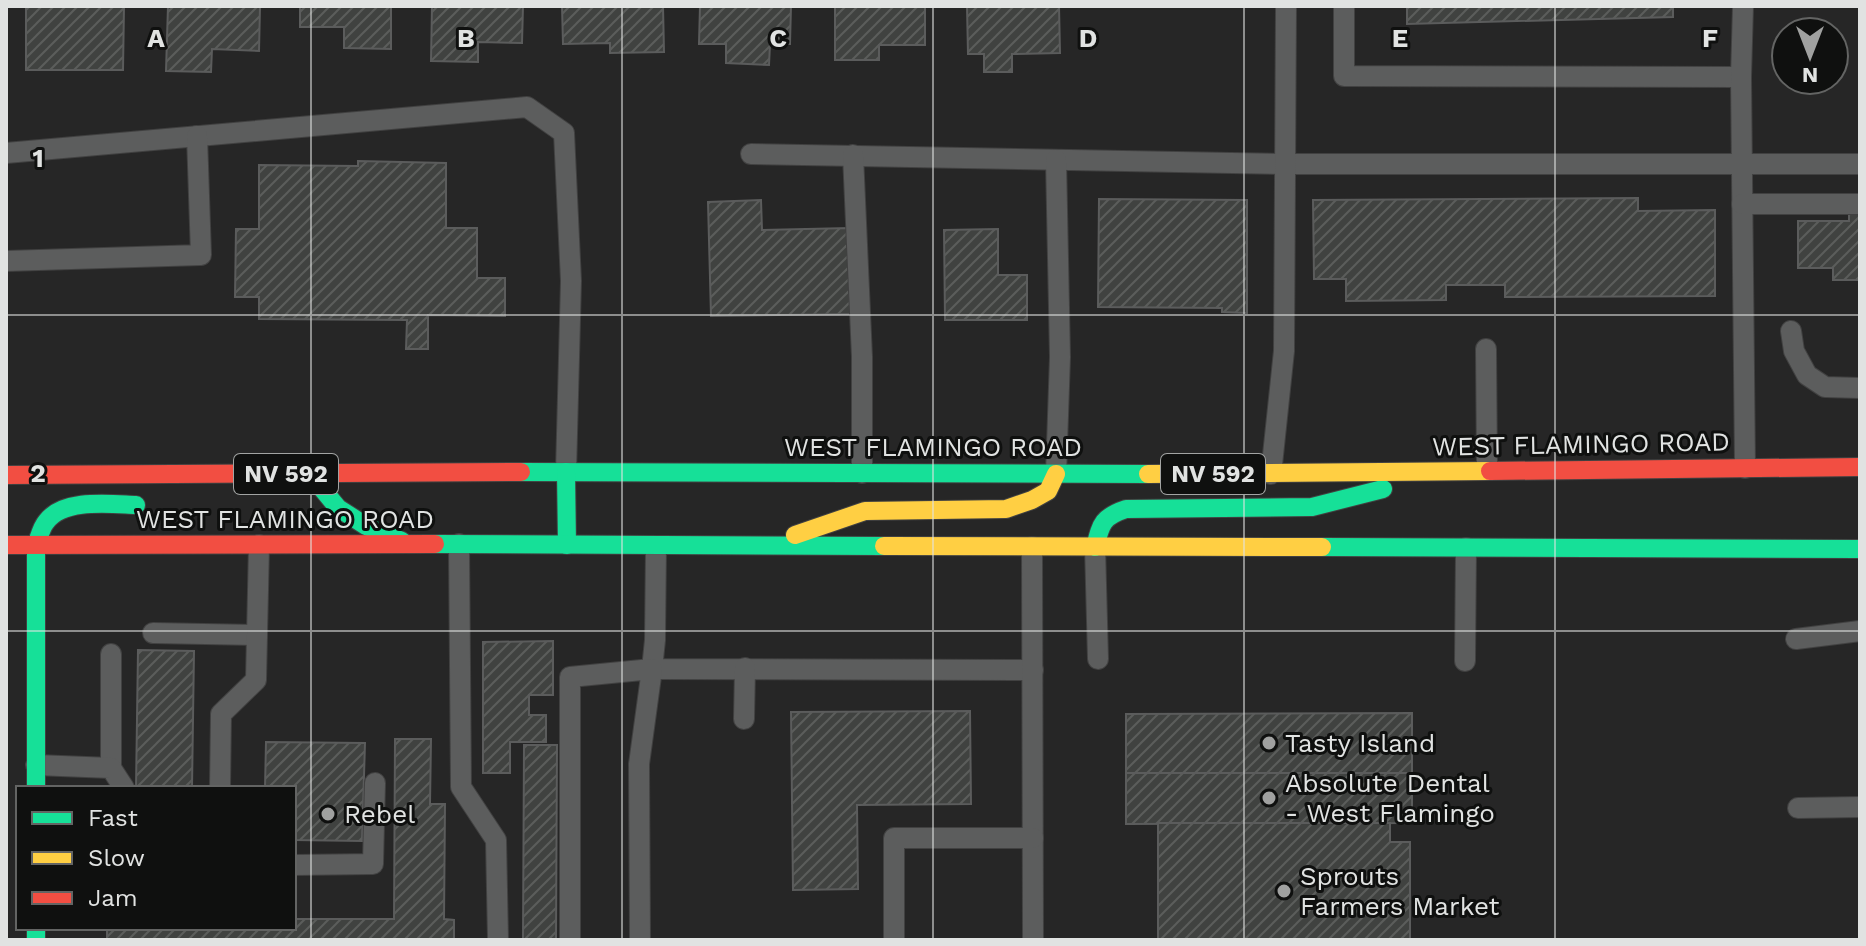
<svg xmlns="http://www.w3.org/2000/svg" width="1866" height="946" viewBox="0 0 1866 946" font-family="'Work Sans',sans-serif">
  <defs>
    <pattern id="building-hatch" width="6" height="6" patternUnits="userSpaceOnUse" patternTransform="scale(2)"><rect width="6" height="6" fill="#404240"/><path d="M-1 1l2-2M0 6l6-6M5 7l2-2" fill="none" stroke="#5b5d5b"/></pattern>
  </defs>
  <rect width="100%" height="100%" fill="#262626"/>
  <g fill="url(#building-hatch)" stroke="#5b5c5c" stroke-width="2">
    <path d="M26,6H124L123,70H26Z"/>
    <path d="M168,6H260L259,51L212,49L211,72L166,71Z"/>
    <path d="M300,6H391V49L344,48V27H300Z"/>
    <path d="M432,6H523L522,43L478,42V62L431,61Z"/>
    <path d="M562,6H663L664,52L610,53V43L563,44Z"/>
    <path d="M700,6H791L790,44H770L769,65L726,63V44H699Z"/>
    <path d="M835,6H925V45H879V60H835Z"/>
    <path d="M967,6H1059L1060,53L1012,54V72H984V54H968Z"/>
    <path d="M1407,6H1673V17L1407,24Z"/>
    <path d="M358,161L446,163V228H477V278H505V316L428,315V349H406L407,320L259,319V297H235L236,229H259V165L358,166Z"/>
    <path d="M1638,198V211L1715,210V296L1505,297V285H1446V300L1346,301V279H1314L1313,200Z"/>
    <path d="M1099,199L1247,200V313L1222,312V308L1098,307Z"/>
    <path d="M761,200L762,230L849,228L850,314L711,316L708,202Z"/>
    <path d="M1849,211H1860V280H1833V268H1798V221H1849Z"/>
    <path d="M998,229V275H1027V320H945L944,230Z"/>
    <path d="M553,641V695H529V715H546V742H510V773H483V642Z"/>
    <path d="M138,650L194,651L192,788H136Z"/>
    <path d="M970,711L971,804L857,805L858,889L793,890L791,712Z"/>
    <path d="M1412,713V773H1126V714Z"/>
    <path d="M395,739H431L430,804H445L444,919L454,920V940H107V928H294V919H394Z"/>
    <path d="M266,742L365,743L362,841L294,840V788H265Z"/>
    <path d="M524,745H557L556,940H523Z"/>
    <path d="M1126,773H1412V823L1126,824Z"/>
    <path d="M1158,823H1390V842H1410V940H1158Z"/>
  </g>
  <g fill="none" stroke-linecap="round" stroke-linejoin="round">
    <g stroke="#414141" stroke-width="22">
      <g id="lane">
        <path d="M1344,6V76L1741,77"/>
        <path d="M1743,6L1741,77L1745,468"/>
        <path d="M6,153L527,107L564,133L571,281L566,472"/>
        <path d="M751,154L1284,164H1860"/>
        <path d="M853,155L862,357V473"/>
        <path d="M1056,160L1060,357L1056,474"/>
        <path d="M1742,204H1860"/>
        <path d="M6,261L201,255L197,136"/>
        <path d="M1791,331L1794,351L1807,375L1825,387L1860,388"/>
        <path d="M1486,349L1487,470"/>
        <path d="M1271,474L1284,351L1286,6"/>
        <path d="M459,544L461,787L496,840L498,940"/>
        <path d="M656,546L655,640L652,669L1033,670"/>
        <path d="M1032,547L1033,940"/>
        <path d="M1095,547L1098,659"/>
        <path d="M153,633L257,635"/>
        <path d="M1796,639L1860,631"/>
        <path d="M111,654V768"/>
        <path d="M1465,661L1466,548"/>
        <path d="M744,719L745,668"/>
        <path d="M36,765L111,768L124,788"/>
        <path d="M220,788L221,714L256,680L259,545"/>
        <path d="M1798,808L1860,807"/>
        <path d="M294,865L373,864L375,783"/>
        <path d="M570,940V677L652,669L639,764L640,940"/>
        <path d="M894,940V838H1033"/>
      </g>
    </g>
    <g stroke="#414141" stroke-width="20">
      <g id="fast">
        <path d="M521,472L1148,474"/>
        <path d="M566,472L567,545"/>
        <path d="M293,480L310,474L338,508L366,526L402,541"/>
        <path d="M435,544L884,546"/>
        <path d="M36,545V788"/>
        <path d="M36,545C39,538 41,528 46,522C63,498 110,504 136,505"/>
        <path d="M1095,547C1101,524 1102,517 1126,509L1312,507L1383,489"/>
        <path d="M1322,547L1860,549"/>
        <path d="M36,928V940"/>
      </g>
    </g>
    <g stroke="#414141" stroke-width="20">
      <g id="slow">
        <path d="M1148,474L1490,471"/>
        <path d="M795,535L865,511L1006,509L1032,500L1048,491L1056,474"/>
        <path d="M884,546L1322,547"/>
      </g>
    </g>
    <g stroke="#414141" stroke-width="20">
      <g id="jam">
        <path d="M1490,471L1860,467"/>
        <path d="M6,475L521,472"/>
        <path d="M6,545L435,544"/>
      </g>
    </g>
    <use href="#lane" stroke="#5c5d5d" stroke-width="20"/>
    <use href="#fast" stroke="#16e098" stroke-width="18"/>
    <use href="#slow" stroke="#ffcf43" stroke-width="18"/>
    <use href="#jam" stroke="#f24e42" stroke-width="18"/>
  </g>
  <path fill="none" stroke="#e1e3e2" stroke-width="2" stroke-opacity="0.55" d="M311,6V940M622,6V940M933,6V940M1244,6V940M1555,6V940M6,315H1860M6,631H1860"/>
  <g fill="#a0a1a0" stroke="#0f100f" stroke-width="3">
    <circle cx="1269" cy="743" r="8"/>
    <circle cx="1269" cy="798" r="8"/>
    <circle cx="328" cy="814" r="8"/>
    <circle cx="1284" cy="891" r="8"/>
  </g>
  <g text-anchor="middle" stroke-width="6" stroke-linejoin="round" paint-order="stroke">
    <g fill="#0f100f" stroke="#a2a4a3" stroke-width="2">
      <rect x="234" y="454" width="104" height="40" rx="6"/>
      <rect x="1161" y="454" width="104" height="40" rx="6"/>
    </g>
    <g font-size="24" font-weight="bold" fill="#e1e3e2">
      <text x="286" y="482">NV 592</text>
      <text x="1213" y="482">NV 592</text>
    </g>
    <g font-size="26" fill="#e1e3e2" stroke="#0f100f">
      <text transform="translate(1581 444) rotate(-1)" y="9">WEST FLAMINGO ROAD</text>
      <text x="933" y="456">WEST FLAMINGO ROAD</text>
      <text x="285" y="528">WEST FLAMINGO ROAD</text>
    </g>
    <g font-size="26" fill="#e1e3e2" stroke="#0f100f" text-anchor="start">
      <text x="1285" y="752">Tasty Island</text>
      <text x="1285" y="792">Absolute Dental<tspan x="1285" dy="30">- West Flamingo</tspan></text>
      <text x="344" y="823">Rebel</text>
      <text x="1300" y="885">Sprouts<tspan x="1300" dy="30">Farmers Market</tspan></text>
    </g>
  </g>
  <g font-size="26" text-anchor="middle" font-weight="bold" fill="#e1e3e2" stroke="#0f100f" stroke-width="6" stroke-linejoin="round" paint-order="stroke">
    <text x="156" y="47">A</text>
    <text x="466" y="47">B</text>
    <text x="778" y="47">C</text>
    <text x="1088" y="47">D</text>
    <text x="1400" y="47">E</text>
    <text x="1710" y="47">F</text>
    <text x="38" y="167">1</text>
    <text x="38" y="482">2</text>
  </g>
  <rect width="1866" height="946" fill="none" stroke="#e1e3e2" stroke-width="16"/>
  <rect x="16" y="786" width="280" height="144" fill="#0f100f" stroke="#636463" stroke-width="2"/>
  <rect x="32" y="812" width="40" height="12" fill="#16e098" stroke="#636463" stroke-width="2"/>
  <text x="88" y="826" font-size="24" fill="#e1e3e2">Fast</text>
  <rect x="32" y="852" width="40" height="12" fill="#ffcf43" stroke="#636463" stroke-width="2"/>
  <text x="88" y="866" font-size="24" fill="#e1e3e2">Slow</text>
  <rect x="32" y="892" width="40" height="12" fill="#f24e42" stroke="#636463" stroke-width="2"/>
  <text x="88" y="906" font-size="24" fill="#e1e3e2">Jam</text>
  <g transform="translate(1810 56) rotate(180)"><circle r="38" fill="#0f100f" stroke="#636463" stroke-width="2"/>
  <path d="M0-6L14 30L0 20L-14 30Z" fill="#a0a1a0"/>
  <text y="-12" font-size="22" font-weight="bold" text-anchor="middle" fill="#e1e3e2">N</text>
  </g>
</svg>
